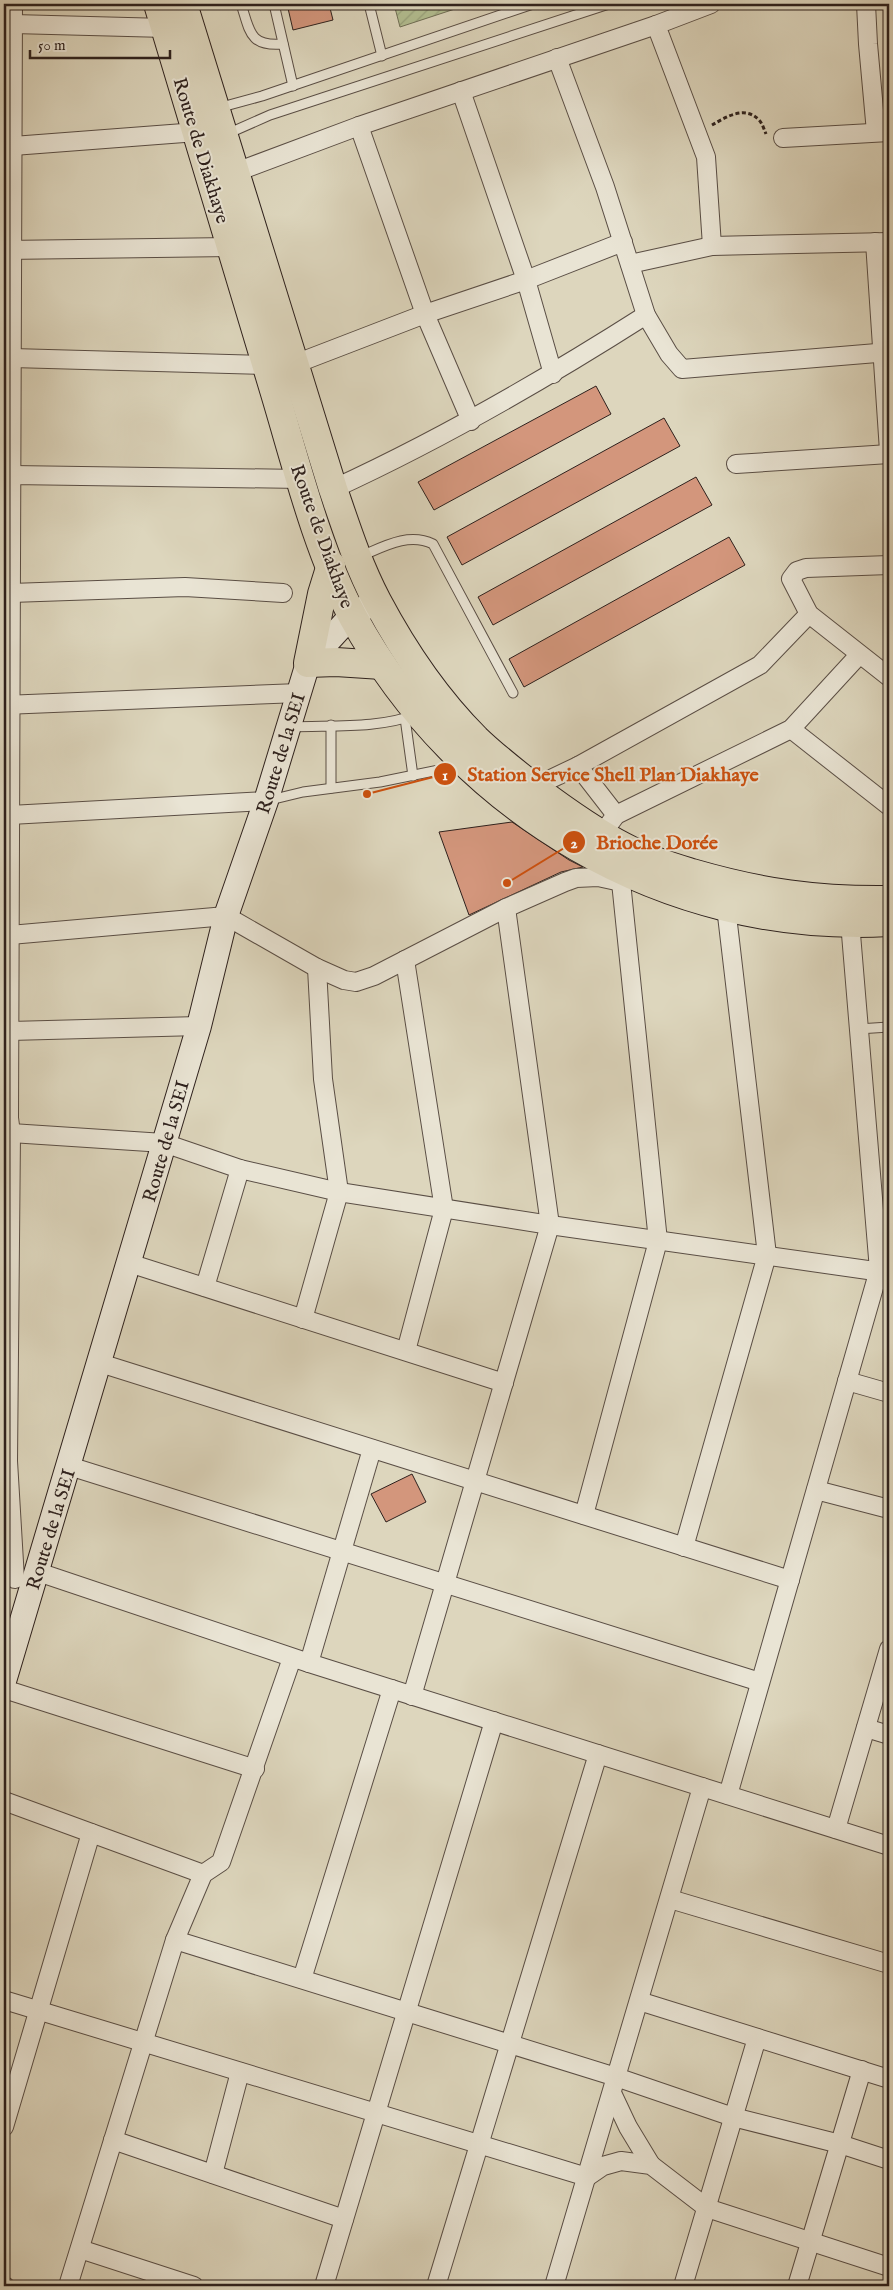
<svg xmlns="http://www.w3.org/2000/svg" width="893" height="2290" viewBox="0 0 893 2290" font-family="'IM FELL English',serif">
  <defs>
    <pattern id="garden-furrows" width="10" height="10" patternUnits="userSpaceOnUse" patternTransform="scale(1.25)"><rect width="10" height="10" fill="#b2bd90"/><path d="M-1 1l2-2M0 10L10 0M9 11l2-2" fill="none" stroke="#99a27c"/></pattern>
  </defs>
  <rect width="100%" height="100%" fill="#ddd6bd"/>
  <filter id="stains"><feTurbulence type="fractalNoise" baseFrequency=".004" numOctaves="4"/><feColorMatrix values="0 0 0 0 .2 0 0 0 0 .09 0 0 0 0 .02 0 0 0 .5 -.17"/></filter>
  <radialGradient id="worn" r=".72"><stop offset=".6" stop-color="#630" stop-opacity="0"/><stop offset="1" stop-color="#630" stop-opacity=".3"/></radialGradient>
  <path fill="url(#garden-furrows)" stroke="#706f56" d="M394,4H470L400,27Z"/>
  <g fill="#d3967c" stroke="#2e211d">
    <path d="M287,4H329L333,20L293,30Z"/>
    <path d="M596,386L611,414L434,510L418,482Z"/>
    <path d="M664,418L680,446L462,565L447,537Z"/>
    <path d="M696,477L712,505L493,625L478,597Z"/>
    <path d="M729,537L745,565L524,687L509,659Z"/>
    <path d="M512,822L569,860L583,867L561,872L469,915L439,832Z"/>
    <path d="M412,1474L426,1502L386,1522L371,1494Z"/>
  </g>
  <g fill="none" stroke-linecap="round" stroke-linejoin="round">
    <g stroke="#5a4e45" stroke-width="11">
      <g id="lane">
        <path d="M241,4C250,31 249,47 283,44"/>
        <path d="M274,4L293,86"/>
        <path d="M369,4L382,56"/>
        <path d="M218,108L262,96L533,4"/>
        <path d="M227,134L270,115L609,4"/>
        <path d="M359,557C383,547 408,532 433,544L513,693"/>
        <path d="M405,718L413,776"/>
        <path d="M291,727C332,725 379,729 417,714"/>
        <path d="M331,788V725"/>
        <path d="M270,800L303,792L380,782L463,765"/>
        <path d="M858,1029L889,1027"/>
      </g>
    </g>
    <g stroke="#5a4e45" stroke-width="20">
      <g id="street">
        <path d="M13,4L9,1118L11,1133L8,1461L15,1579"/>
        <path d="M711,4L656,25L706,157L712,246"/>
        <path d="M866,4L868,44L876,132"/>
        <path d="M13,24L166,28"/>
        <path d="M557,58L605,187L646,315L669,354L682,369L889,352"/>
        <path d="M461,91L526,280L553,374"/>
        <path d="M359,126L425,314L471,421"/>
        <path d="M783,138L889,132"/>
        <path d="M13,146L197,132"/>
        <path d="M236,172L359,126L656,25"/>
        <path d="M875,242L889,451"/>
        <path d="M4,250L231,247"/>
        <path d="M630,264L712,246L889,242"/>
        <path d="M12,358L266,365"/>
        <path d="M295,364L425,314L526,280L623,242"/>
        <path d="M736,464L889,454"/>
        <path d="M4,479L12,475L301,479"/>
        <path d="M333,489C442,439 544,380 646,315"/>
        <path d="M889,565L806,568L797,571L791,579L809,614L889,677"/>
        <path d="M11,593L185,587L283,593"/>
        <path d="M4,705L299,693"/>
        <path d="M791,729L889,806"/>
        <path d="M578,766L616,815"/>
        <path d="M534,787L578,766L760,665L809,614"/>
        <path d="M10,815L266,801"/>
        <path d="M601,835L616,815L791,729L859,655"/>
        <path d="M10,935L226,916L317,968L344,980L356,982L374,976L506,908L565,882L576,878L598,877L621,882"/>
        <path d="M405,960L444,1209L406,1351"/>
        <path d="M10,1031L199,1026"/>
        <path d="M11,1133L164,1143L240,1169L339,1192L550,1225L889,1273"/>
        <path d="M129,1263L504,1383"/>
        <path d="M205,1287L240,1169"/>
        <path d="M303,1319L339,1192L323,1079L317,968"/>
        <path d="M100,1363L790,1580"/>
        <path d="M847,1381L889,1393"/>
        <path d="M69,1466L760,1682"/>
        <path d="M816,1490L889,1509"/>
        <path d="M584,1515L658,1241L621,882L625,872"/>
        <path d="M684,1547L767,1255L726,907"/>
        <path d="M38,1572L309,1663L889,1846"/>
        <path d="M309,1663L372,1449"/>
        <path d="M4,1689L255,1769"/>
        <path d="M412,1696L550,1225L506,908"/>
        <path d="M866,1728L889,1735"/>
        <path d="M728,1795L879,1270L850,922"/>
        <path d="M4,1801L203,1874"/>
        <path d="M836,1829L889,1649"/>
        <path d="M670,1899L889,1964"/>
        <path d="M175,1940L616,2077L733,2117L840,2144L889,2160"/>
        <path d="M302,1979L392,1689"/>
        <path d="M4,2000L587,2177L603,2166L621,2161L651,2165L707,2208L889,2267"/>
        <path d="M639,2001L889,2079"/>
        <path d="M612,2093L628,2127L651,2165"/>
        <path d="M4,2127L91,1833"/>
        <path d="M113,2140L344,2219"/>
        <path d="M213,2174L240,2072"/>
        <path d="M80,2249L194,2286"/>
        <path d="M4,2286H5"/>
        <path d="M68,2286L175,1940L203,1874L221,1862L292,1658"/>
        <path d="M324,2286L494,1721"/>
        <path d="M436,2286L598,1754"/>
        <path d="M554,2286L702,1787"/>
        <path d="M683,2286L757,2038"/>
        <path d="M797,2286L862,2070"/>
      </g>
    </g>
    <g stroke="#2e211d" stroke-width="26">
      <path id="secondary" d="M4,1681L199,1026L226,916L266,801L308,663L352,615L377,601"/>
    </g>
    <g stroke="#2e211d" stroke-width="30">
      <g id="primary">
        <path d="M158,4C197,133 235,261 274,390C296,463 317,550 353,617C459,811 667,935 889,922"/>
        <path d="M183,4L333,489C346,527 358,565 377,601C403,650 437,700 476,739C499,761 524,780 549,799C575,818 602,837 632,851C651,861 672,867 692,873C761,893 817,901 889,900"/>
        <path d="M331,565L322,594L308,663L336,662L382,665"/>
      </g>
    </g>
    <path stroke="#2e211d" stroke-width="3" stroke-dasharray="4 2.5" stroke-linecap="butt" d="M712,125C726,117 745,105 759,120C762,123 764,129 766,134"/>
    <use href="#lane" stroke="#e9e4d4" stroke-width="9"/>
    <use href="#street" stroke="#e9e4d4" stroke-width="18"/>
    <use href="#secondary" stroke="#e9e4d4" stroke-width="24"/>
    <use href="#primary" stroke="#ddd6bd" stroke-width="28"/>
  </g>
  <g text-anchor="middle" stroke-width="4" stroke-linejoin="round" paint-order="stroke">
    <g font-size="19" fill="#2e211d" stroke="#e9e4d4">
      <text transform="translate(202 150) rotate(73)" y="7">Route de Diakhaye</text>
      <text transform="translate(323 536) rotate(70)" y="7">Route de Diakhaye</text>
      <text transform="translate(280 753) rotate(-73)" y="7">Route de la SEI</text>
      <text transform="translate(165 1141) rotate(-74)" y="7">Route de la SEI</text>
      <text transform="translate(50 1529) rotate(-73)" y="7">Route de la SEI</text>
    </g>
  </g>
  <path fill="none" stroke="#cc510f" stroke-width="2" d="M367 794L445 774M507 883L574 842"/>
  <g fill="#cc510f" stroke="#e9e4d4" stroke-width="2">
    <circle cx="367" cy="794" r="5"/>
    <circle cx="507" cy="883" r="5"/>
    <circle cx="445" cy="774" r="12"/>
    <circle cx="574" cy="842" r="12"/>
  </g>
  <g font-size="15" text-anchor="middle" font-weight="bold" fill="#fff">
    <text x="445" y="780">1</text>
    <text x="574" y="848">2</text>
  </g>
  <g font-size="20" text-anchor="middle" font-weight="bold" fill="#cc510f" stroke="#e9e4d4" stroke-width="4" stroke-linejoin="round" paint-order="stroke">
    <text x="613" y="781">Station Service Shell Plan Diakhaye</text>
    <text x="657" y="849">Brioche Dorée</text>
  </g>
  <rect width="893" height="2290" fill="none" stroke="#ddd6bd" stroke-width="20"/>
  <rect x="5" y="5" width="883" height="2280" fill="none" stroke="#2e211d" stroke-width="2.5"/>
  <rect x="10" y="10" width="873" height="2270" fill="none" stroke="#2e211d"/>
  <path d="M30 50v8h140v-8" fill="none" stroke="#2e211d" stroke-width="2.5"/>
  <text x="38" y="50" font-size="15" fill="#2e211d" stroke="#e9e4d4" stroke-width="4" paint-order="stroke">50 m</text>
  <rect width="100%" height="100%" filter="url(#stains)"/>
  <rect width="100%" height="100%" fill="url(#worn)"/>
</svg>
